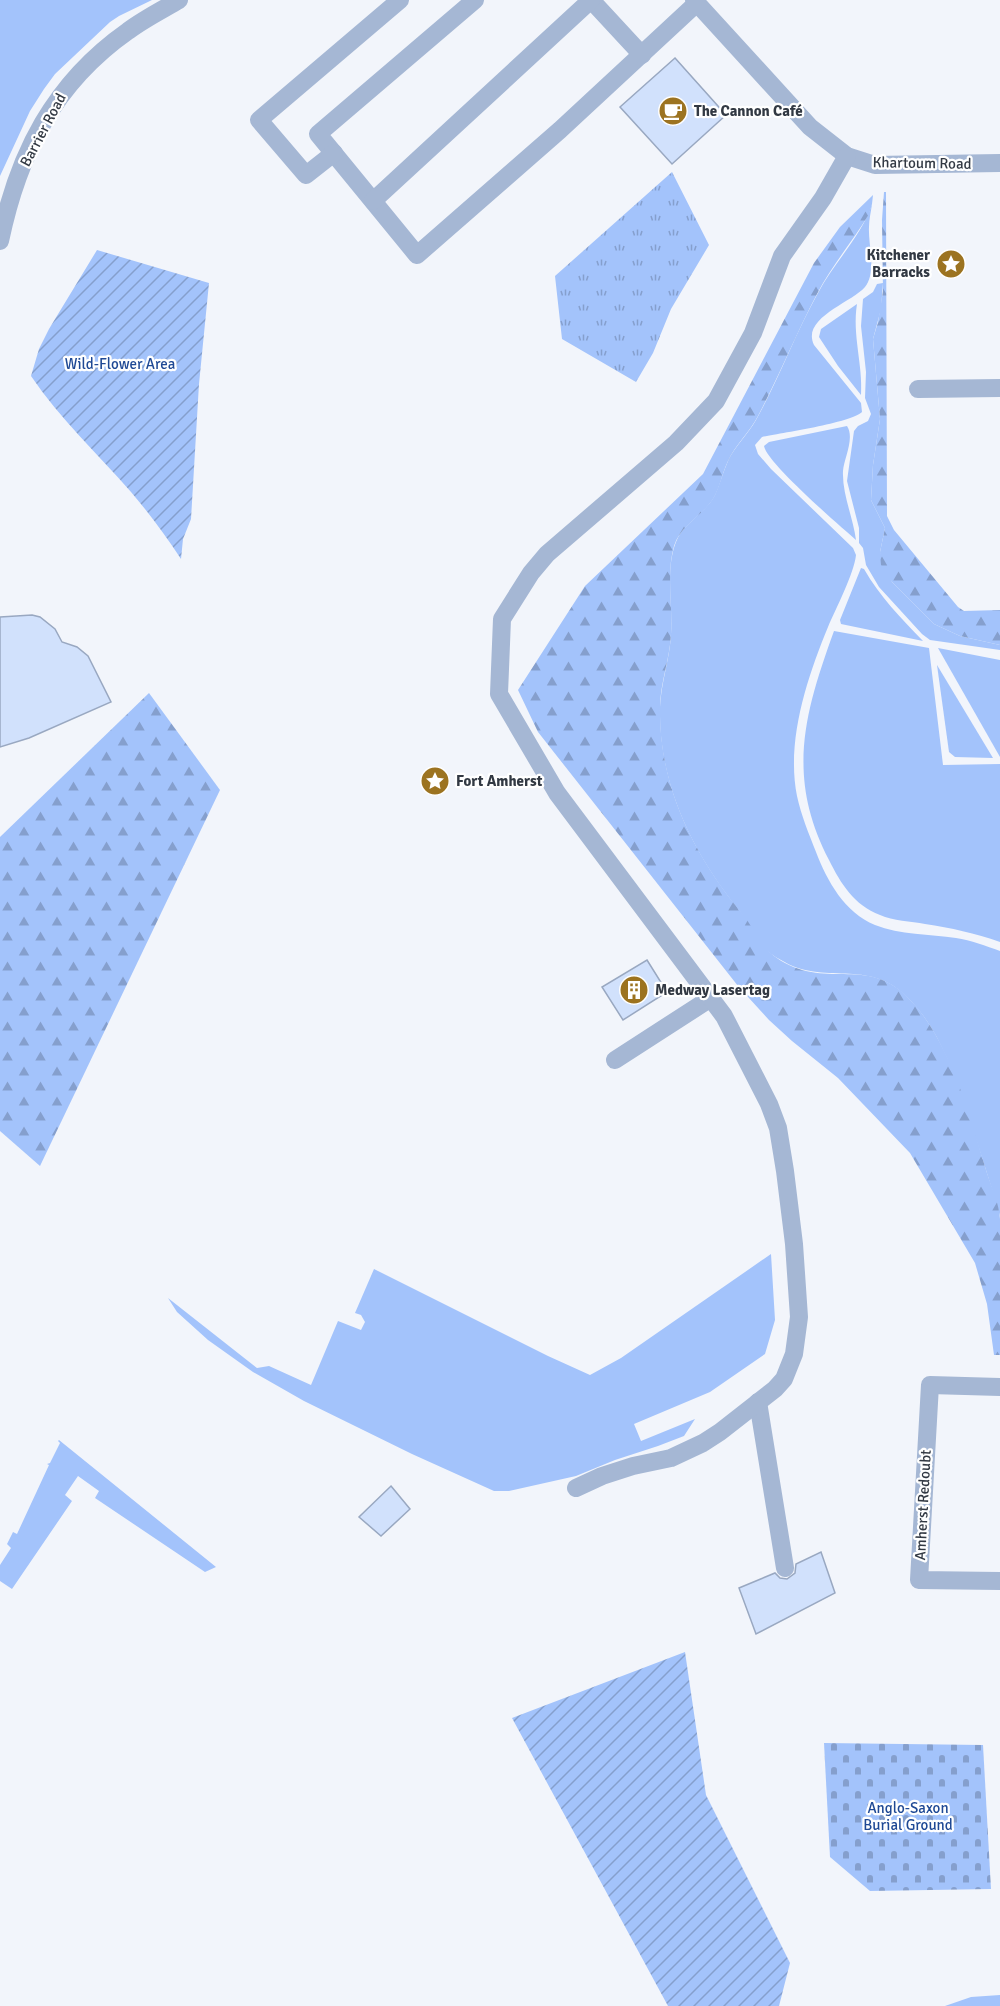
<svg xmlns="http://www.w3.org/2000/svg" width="1000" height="2006" viewBox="0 0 1000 2006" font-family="Signika,sans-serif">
  <defs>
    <pattern id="forest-firs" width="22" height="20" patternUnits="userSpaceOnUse" patternTransform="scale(1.5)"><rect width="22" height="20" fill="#a3c3fb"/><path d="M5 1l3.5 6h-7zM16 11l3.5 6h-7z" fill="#859fcd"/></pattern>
    <pattern id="cemetery-stones" width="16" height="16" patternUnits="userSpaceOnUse" patternTransform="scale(1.5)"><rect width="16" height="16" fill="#a3c3fb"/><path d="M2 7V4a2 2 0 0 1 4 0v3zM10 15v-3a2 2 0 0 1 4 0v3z" fill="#859fcd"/></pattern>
    <pattern id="park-tufts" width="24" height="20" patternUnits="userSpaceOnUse" patternTransform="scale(1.5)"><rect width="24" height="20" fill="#a3c3fb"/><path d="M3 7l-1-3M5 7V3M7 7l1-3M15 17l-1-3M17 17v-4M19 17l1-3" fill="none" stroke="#859fcd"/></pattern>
    <pattern id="garden-furrows" width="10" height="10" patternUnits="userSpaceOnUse" patternTransform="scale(1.5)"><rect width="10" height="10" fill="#a3c3fb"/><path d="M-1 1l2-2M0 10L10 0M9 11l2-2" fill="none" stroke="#859fcd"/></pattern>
  </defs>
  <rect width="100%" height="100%" fill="#f2f5fb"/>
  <g fill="#a3c3fb">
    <path d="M0,0H152L119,16L110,22L55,74L44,89L30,111L0,176Z"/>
    <path d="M872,204C871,212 869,219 869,227C868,245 877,272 865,287C851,303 801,318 814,345L861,403L862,412C851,423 780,433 762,437L755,445L758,454L771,469L853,548L856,555C854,574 836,608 828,627C807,678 786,741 797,796C801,815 809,834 816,852C827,881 845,913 875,925C900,935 930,934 956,938C971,940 986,946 1000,951V1216C989,1178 977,1141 964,1104C951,1066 937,1026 907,997C868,957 824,987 781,960C774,956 766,951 761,945C753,936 747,920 738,909C692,852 658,782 660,707C661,682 670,658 671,634C673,604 665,570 676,542C683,523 706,513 715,495C720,484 723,472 728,461C735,446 748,434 756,420C779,379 795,334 818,293C833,264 863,234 872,204Z"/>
    <path d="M883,283L881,309L873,339L880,419L873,465L871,500L885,528L880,552L892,582L934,624L960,636L1000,645V650L930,640L922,634L879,587L866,565L863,548L859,543V528L847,481L854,431L858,426L868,421L871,414L865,398L866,372L861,326L863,299L873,292L877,284Z"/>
    <path d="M857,304C852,335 863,364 861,395L838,366L819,337L821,329Z"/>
    <path d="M847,426C855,438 844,458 843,471C842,494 853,517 856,540C839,525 767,463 764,446L769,442Z"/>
    <path d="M861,568L864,569C880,597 901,618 923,641L841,624L840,620Z"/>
    <path d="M834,631L929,648L943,765L1000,764V942C975,933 951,928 925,924C911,921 893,921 880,915C854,905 841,884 829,860C786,777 804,714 834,631Z"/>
    <path d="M938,648L1000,660V757Z"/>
    <path d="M937,665L993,758L955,757L949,752Z"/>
    <path d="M771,1254L775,1320L765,1354L710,1392L634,1424L641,1441L695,1419L684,1436L658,1446L615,1460L576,1476L509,1491H494L412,1454L304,1401L253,1372L208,1340L177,1312L168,1298L257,1368L269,1366L311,1385L338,1321L361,1330L365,1322L361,1315L355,1313L374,1269L548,1356L590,1375L621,1358Z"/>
    <path d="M59,1440L216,1567L205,1572L95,1498L99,1491L78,1476L65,1495L72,1501L12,1589L0,1581V1565L11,1548L7,1544L13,1532L17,1534L49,1465L47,1464L50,1463L60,1443L58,1441Z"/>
    <path d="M1000,1995V2006H945L971,1997Z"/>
  </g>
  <g fill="url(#forest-firs)">
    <path d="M884,192H886L887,516L894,530L958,607L964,611L1000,610V645L960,636L934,624L892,582L881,565L880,552L885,528L871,500L873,465L880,419L873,339L878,322L883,291L882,220Z"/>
    <path d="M873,195L872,204L869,214C853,241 832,265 817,294C796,334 779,376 758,416C750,432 735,445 728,461C722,473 720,488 713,499C702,516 680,526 674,546C666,574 673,606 671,634C670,659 660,683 660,708C659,785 693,854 741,912C758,933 758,948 785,963C834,989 871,953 915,1005C952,1048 971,1120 987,1173C992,1188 999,1204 1000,1219C1000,1235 1000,1251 1000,1267C1000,1296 1000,1326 1000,1355H994L987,1304L975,1263L910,1153L838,1078L792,1041L769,1020L738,986L538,732L518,690L585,586L703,474L814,263L840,227Z"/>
    <path d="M149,693L220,790L40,1166L0,1131V837Z"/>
  </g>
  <path fill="url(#cemetery-stones)" d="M824,1743L983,1745L991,1889L870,1891L830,1857Z"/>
  <path fill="url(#park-tufts)" d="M672,172L709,245L671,309L653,353L636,382L562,339L555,276Z"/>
  <g fill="url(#garden-furrows)">
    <path d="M97,250L209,283L199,384L191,519L183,539L181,559C166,536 149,513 131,492C97,453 60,419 31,376L39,349L49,329Z"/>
    <path d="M685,1652L706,1795L790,1963L779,2006H668L512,1718Z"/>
  </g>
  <g fill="#d1e1fc" stroke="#99a8c1" stroke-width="1.5">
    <path d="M675,58L726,115L672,164L620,107Z"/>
    <path d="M32,615L40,617L55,629L62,642L77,647L88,656L111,702L29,738L0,747V617Z"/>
    <path d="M647,960L667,992L623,1020L602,987Z"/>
    <path d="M391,1486L410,1509L381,1536L359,1517Z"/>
    <path d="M821,1552L835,1593L756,1634L739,1588L775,1573L780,1578L787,1579L795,1573L796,1564Z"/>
  </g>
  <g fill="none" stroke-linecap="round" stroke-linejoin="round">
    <g stroke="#a5b7d4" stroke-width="18">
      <path d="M475,0L318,134L417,255L560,130L697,3"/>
      <path d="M591,0L642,55"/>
      <path d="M694,0L810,127L847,156L875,165L1000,163"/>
      <path d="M334,153L306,175L259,120L400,0"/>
      <path d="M373,201L591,0"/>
      <path d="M0,241C18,154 54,83 128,31C144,19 162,10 179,0"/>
      <path d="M918,389L1000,388"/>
      <path d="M615,1060L711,998"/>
      <path d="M1000,1387L930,1385L919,1580L1000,1581"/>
      <path d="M758,1402L785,1568"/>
      <path d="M576,1488L602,1476L633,1466L671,1458L703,1443L720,1432L775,1389L784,1379L794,1354L799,1317L794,1244L785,1171L778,1128L769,1104L724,1016L557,793L499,694L502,619L531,573L547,554L676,443L716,401L753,333L782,256L823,198L847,156"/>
    </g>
  </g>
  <defs>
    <g id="cafe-disc" transform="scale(1.5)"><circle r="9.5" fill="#9c7320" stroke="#fff"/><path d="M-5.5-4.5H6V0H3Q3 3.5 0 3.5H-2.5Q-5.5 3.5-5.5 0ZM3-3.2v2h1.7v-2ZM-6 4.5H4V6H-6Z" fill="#fff"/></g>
    <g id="sight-disc" transform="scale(1.5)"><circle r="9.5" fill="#9c7320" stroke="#fff"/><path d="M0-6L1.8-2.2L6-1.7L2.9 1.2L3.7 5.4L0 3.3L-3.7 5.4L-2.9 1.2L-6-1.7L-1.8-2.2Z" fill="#fff"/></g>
    <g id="building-disc" transform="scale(1.5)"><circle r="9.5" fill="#9c7320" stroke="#fff"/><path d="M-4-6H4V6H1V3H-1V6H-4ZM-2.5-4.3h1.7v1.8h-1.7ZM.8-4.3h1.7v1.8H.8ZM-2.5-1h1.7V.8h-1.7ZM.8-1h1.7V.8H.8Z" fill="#fff"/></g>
  </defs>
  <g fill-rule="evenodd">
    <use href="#cafe-disc" x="673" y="111"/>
    <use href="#sight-disc" x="951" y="264"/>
    <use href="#sight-disc" x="435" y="781"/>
    <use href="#building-disc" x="634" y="990"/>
  </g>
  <g text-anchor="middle" stroke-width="4.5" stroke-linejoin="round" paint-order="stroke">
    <g font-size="15" font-weight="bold" fill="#323943" stroke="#fff" text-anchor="start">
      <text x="694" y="116">The Cannon Café</text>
      <text x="930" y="260" text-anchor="end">Kitchener<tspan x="930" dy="17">Barracks</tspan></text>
      <text x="456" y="786">Fort Amherst</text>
      <text x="655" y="995">Medway Lasertag</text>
    </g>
    <g font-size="15" fill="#323943" stroke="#fff">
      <text transform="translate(43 130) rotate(-62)" y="5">Barrier Road</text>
      <text transform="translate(922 163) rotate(1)" y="5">Khartoum Road</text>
      <text transform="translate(923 1505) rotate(-87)" y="5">Amherst Redoubt</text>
    </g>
    <g font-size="15" fill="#1f4995" stroke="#fff">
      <text x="120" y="369">Wild-Flower Area</text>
      <text x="908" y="1813">Anglo-Saxon<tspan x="908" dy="17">Burial Ground</tspan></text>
    </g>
  </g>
</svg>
